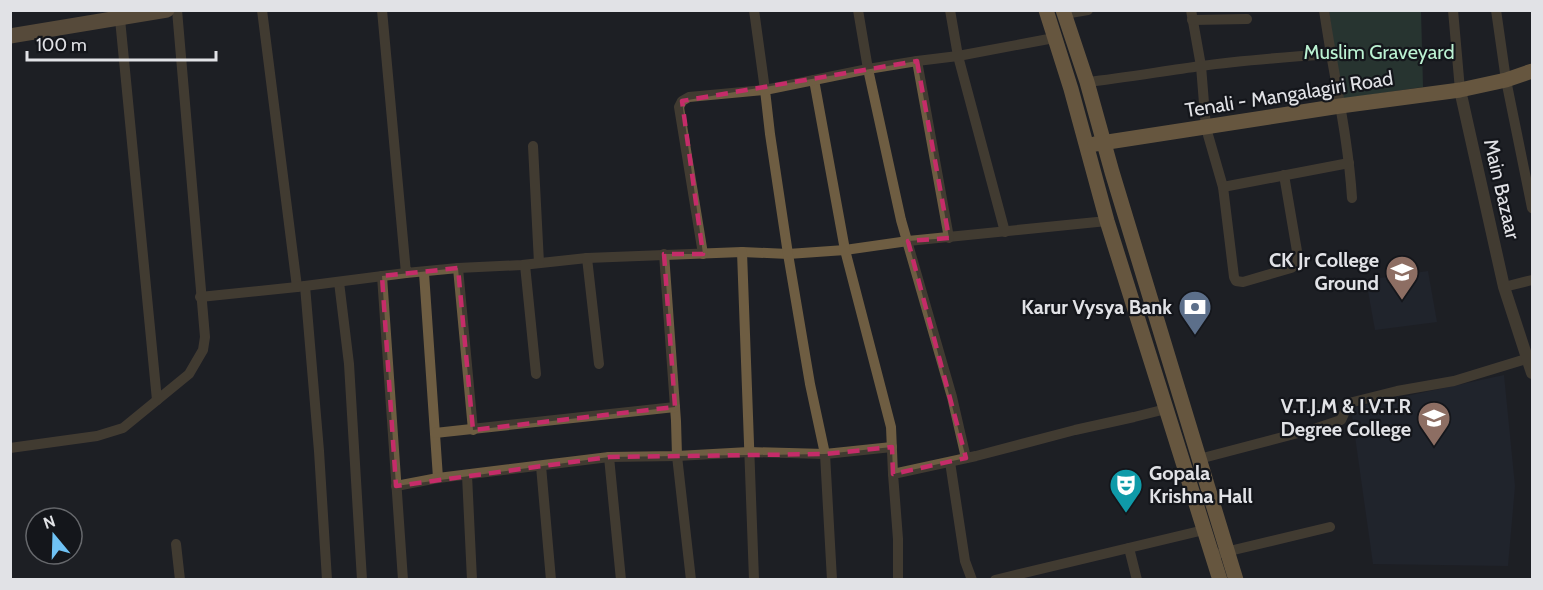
<svg xmlns="http://www.w3.org/2000/svg" width="1543" height="590" viewBox="0 0 1543 590" font-family="Cabin,sans-serif">
  <rect width="100%" height="100%" fill="#1d1f25"/>
  <g fill="#252a35">
    <path d="M1428,271L1437,322L1375,330L1366,280Z"/>
    <path d="M1504,375L1515,486L1508,566L1373,564L1351,408Z"/>
  </g>
  <path fill="#344e3f" d="M1329,11H1421L1423,87L1341,99Z"/>
  <g fill="none" stroke-linecap="round" stroke-linejoin="round">
    <g stroke="#6e5d42" stroke-width="10">
      <path d="M262,10L297,287"/>
      <path d="M382,10L406,273L458,268L522,265L587,258L742,252L788,254L845,250L908,241L1107,221"/>
      <path d="M858,10L868,69L901,220L952,397L966,458"/>
      <path d="M950,10L958,56L1005,232"/>
      <path d="M1191,10L1201,66L1206,128L1223,187L1234,277L1236,281L1243,282L1291,268L1297,264L1298,257L1284,175"/>
      <path d="M1324,10C1333,73 1348,135 1352,198"/>
      <path d="M1453,10L1460,90"/>
      <path d="M1496,10L1506,80L1532,208"/>
      <path d="M1064,14L1088,10"/>
      <path d="M120,19L157,400"/>
      <path d="M1192,20L1247,19"/>
      <path d="M917,61L949,238"/>
      <path d="M814,80L845,250L891,427L893,474"/>
      <path d="M1087,82C1125,78 1163,71 1201,66C1244,60 1287,57 1330,54"/>
      <path d="M533,146L539,263"/>
      <path d="M1223,187L1349,163"/>
      <path d="M742,252L754,580"/>
      <path d="M664,254L676,421L677,456L691,580"/>
      <path d="M703,254L679,107L682,101L689,97L765,90L754,10"/>
      <path d="M587,258L599,364"/>
      <path d="M525,265L536,374"/>
      <path d="M458,268L473,430"/>
      <path d="M424,273L438,478"/>
      <path d="M382,276L403,580"/>
      <path d="M339,282L349,364L362,580"/>
      <path d="M305,286L319,451L327,580"/>
      <path d="M1504,287L1532,280"/>
      <path d="M200,297L297,287L406,273"/>
      <path d="M435,433L675,407"/>
      <path d="M10,448L97,436L123,428L189,374L203,350L205,337L177,10"/>
      <path d="M609,457L621,580"/>
      <path d="M1199,459L1317,428L1341,420L1349,403L1397,391L1454,381L1529,358"/>
      <path d="M950,462L965,561L972,580"/>
      <path d="M541,466L551,580"/>
      <path d="M467,475L472,580"/>
      <path d="M396,486L438,478L609,457L677,456L749,452L825,454L892,447"/>
      <path d="M176,544L180,580"/>
      <path d="M1129,548L1137,580"/>
      <path d="M1221,553L1330,527"/>
      <path d="M832,580L825,454L810,384L788,254L770,134L765,90L868,69L917,61L958,56L1054,38"/>
      <path d="M898,580V539L893,474L976,456L1075,430L1134,417L1166,409"/>
      <path d="M995,580L1204,530"/>
    </g>
    <path stroke="#6e5d42" stroke-width="12" d="M1460,90L1504,287L1532,373"/>
    <path stroke="#9b7f54" stroke-width="15" d="M10,36L167,10"/>
    <g stroke="#be9a61" stroke-width="15">
      <path d="M1046,10L1071,89L1107,221L1220,580"/>
      <path d="M1063,10L1087,82L1112,172L1236,580"/>
      <path d="M1095,144L1340,106L1460,90L1506,80L1532,71"/>
    </g>
  </g>
  <path d="M0 0H1543V590H0ZM917,61L949,238L908,241L966,458L893,474L892,447L825,454L609,457L396,486L382,276L458,268L473,430L675,407L664,254H703L682,101Z" fill="#1d1f25" fill-opacity=".55" fill-rule="evenodd"/>
  <path fill="none" stroke="#c52c69" stroke-width="4.5" stroke-dasharray="12 8" stroke-linejoin="round" d="M917,61L949,238L908,241L966,458L893,474L892,447L825,454L609,457L396,486L382,276L458,268L473,430L675,407L664,254H703L682,101Z"/>
  <defs>
    <g id="university-pin" transform="scale(1.725)"><path d="M0 17L-7.5 6A9.5 9.5 0 1 1 7.5 6Z" fill="#8d6e63" stroke="#14161b"/><path d="M0-5L7-2L0 1L-7-2ZM-4 1L0 2.5L4 1V4Q0 6-4 4Z" fill="#fff"/></g>
    <g id="bank-pin" transform="scale(1.725)"><path d="M0 17L-7.5 6A9.5 9.5 0 1 1 7.5 6Z" fill="#5c6f8a" stroke="#14161b"/><path d="M-6-4H6V4H-6ZM0-2.3a2.3 2.3 0 1 0 0 4.6a2.3 2.3 0 1 0 0-4.6Z" fill="#fff"/></g>
    <g id="theatre-pin" transform="scale(1.725)"><path d="M0 17L-7.5 6A9.5 9.5 0 1 1 7.5 6Z" fill="#0f9aa8" stroke="#14161b"/><path d="M-5-5.5Q0-4 5-5.5V0Q5 5 0 6Q-5 5-5 0ZM-3.3-2.5H-1v1.5H-3.3ZM1-2.5H3.3v1.5H1ZM-2.8 1Q0 5.5 2.8 1Z" fill="#fff"/></g>
  </defs>
  <g fill-rule="evenodd">
    <use href="#university-pin" x="1402" y="272"/>
    <use href="#bank-pin" x="1195" y="307"/>
    <use href="#university-pin" x="1434" y="418"/>
    <use href="#theatre-pin" x="1126" y="485"/>
  </g>
  <g text-anchor="middle" stroke-width="4.5" stroke-linejoin="round" paint-order="stroke">
    <g font-size="20" fill="#bbf2d2" stroke="#14161b">
      <text x="1379" y="59">Muslim Graveyard</text>
    </g>
    <g font-size="20" fill="#e1e2e6" stroke="#14161b">
      <text transform="translate(1289 94) rotate(-9)" y="7">Tenali - Mangalagiri Road</text>
      <text transform="translate(1502 189) rotate(77)" y="7">Main Bazaar</text>
    </g>
    <g font-size="20" font-weight="bold" fill="#e1e2e6" stroke="#14161b" text-anchor="end">
      <text x="1379" y="267">CK Jr College<tspan x="1379" dy="23">Ground</tspan></text>
      <text x="1172" y="314">Karur Vysya Bank</text>
      <text x="1411" y="413">V.T.J.M &amp; I.V.T.R<tspan x="1411" dy="23">Degree College</tspan></text>
      <text x="1149" y="480" text-anchor="start">Gopala<tspan x="1149" dy="23">Krishna Hall</tspan></text>
    </g>
  </g>
  <rect width="1543" height="590" fill="none" stroke="#e1e2e6" stroke-width="24"/>
  <g transform="translate(54 536) rotate(341)"><circle r="28" fill="#14161b" stroke="#66686c" stroke-width="1.5"/>
  <path d="M0-4.5L10 22L0 15L-10 22Z" fill="#6fc2f4"/>
  <text y="-9" font-size="16" font-weight="bold" text-anchor="middle" fill="#e1e2e6">N</text>
  </g>
  <path d="M27 51v9h189v-9" fill="none" stroke="#e1e2e6" stroke-width="3"/>
  <text x="36" y="51" font-size="18" fill="#e1e2e6" stroke="#14161b" stroke-width="4.5" paint-order="stroke">100 m</text>
</svg>
